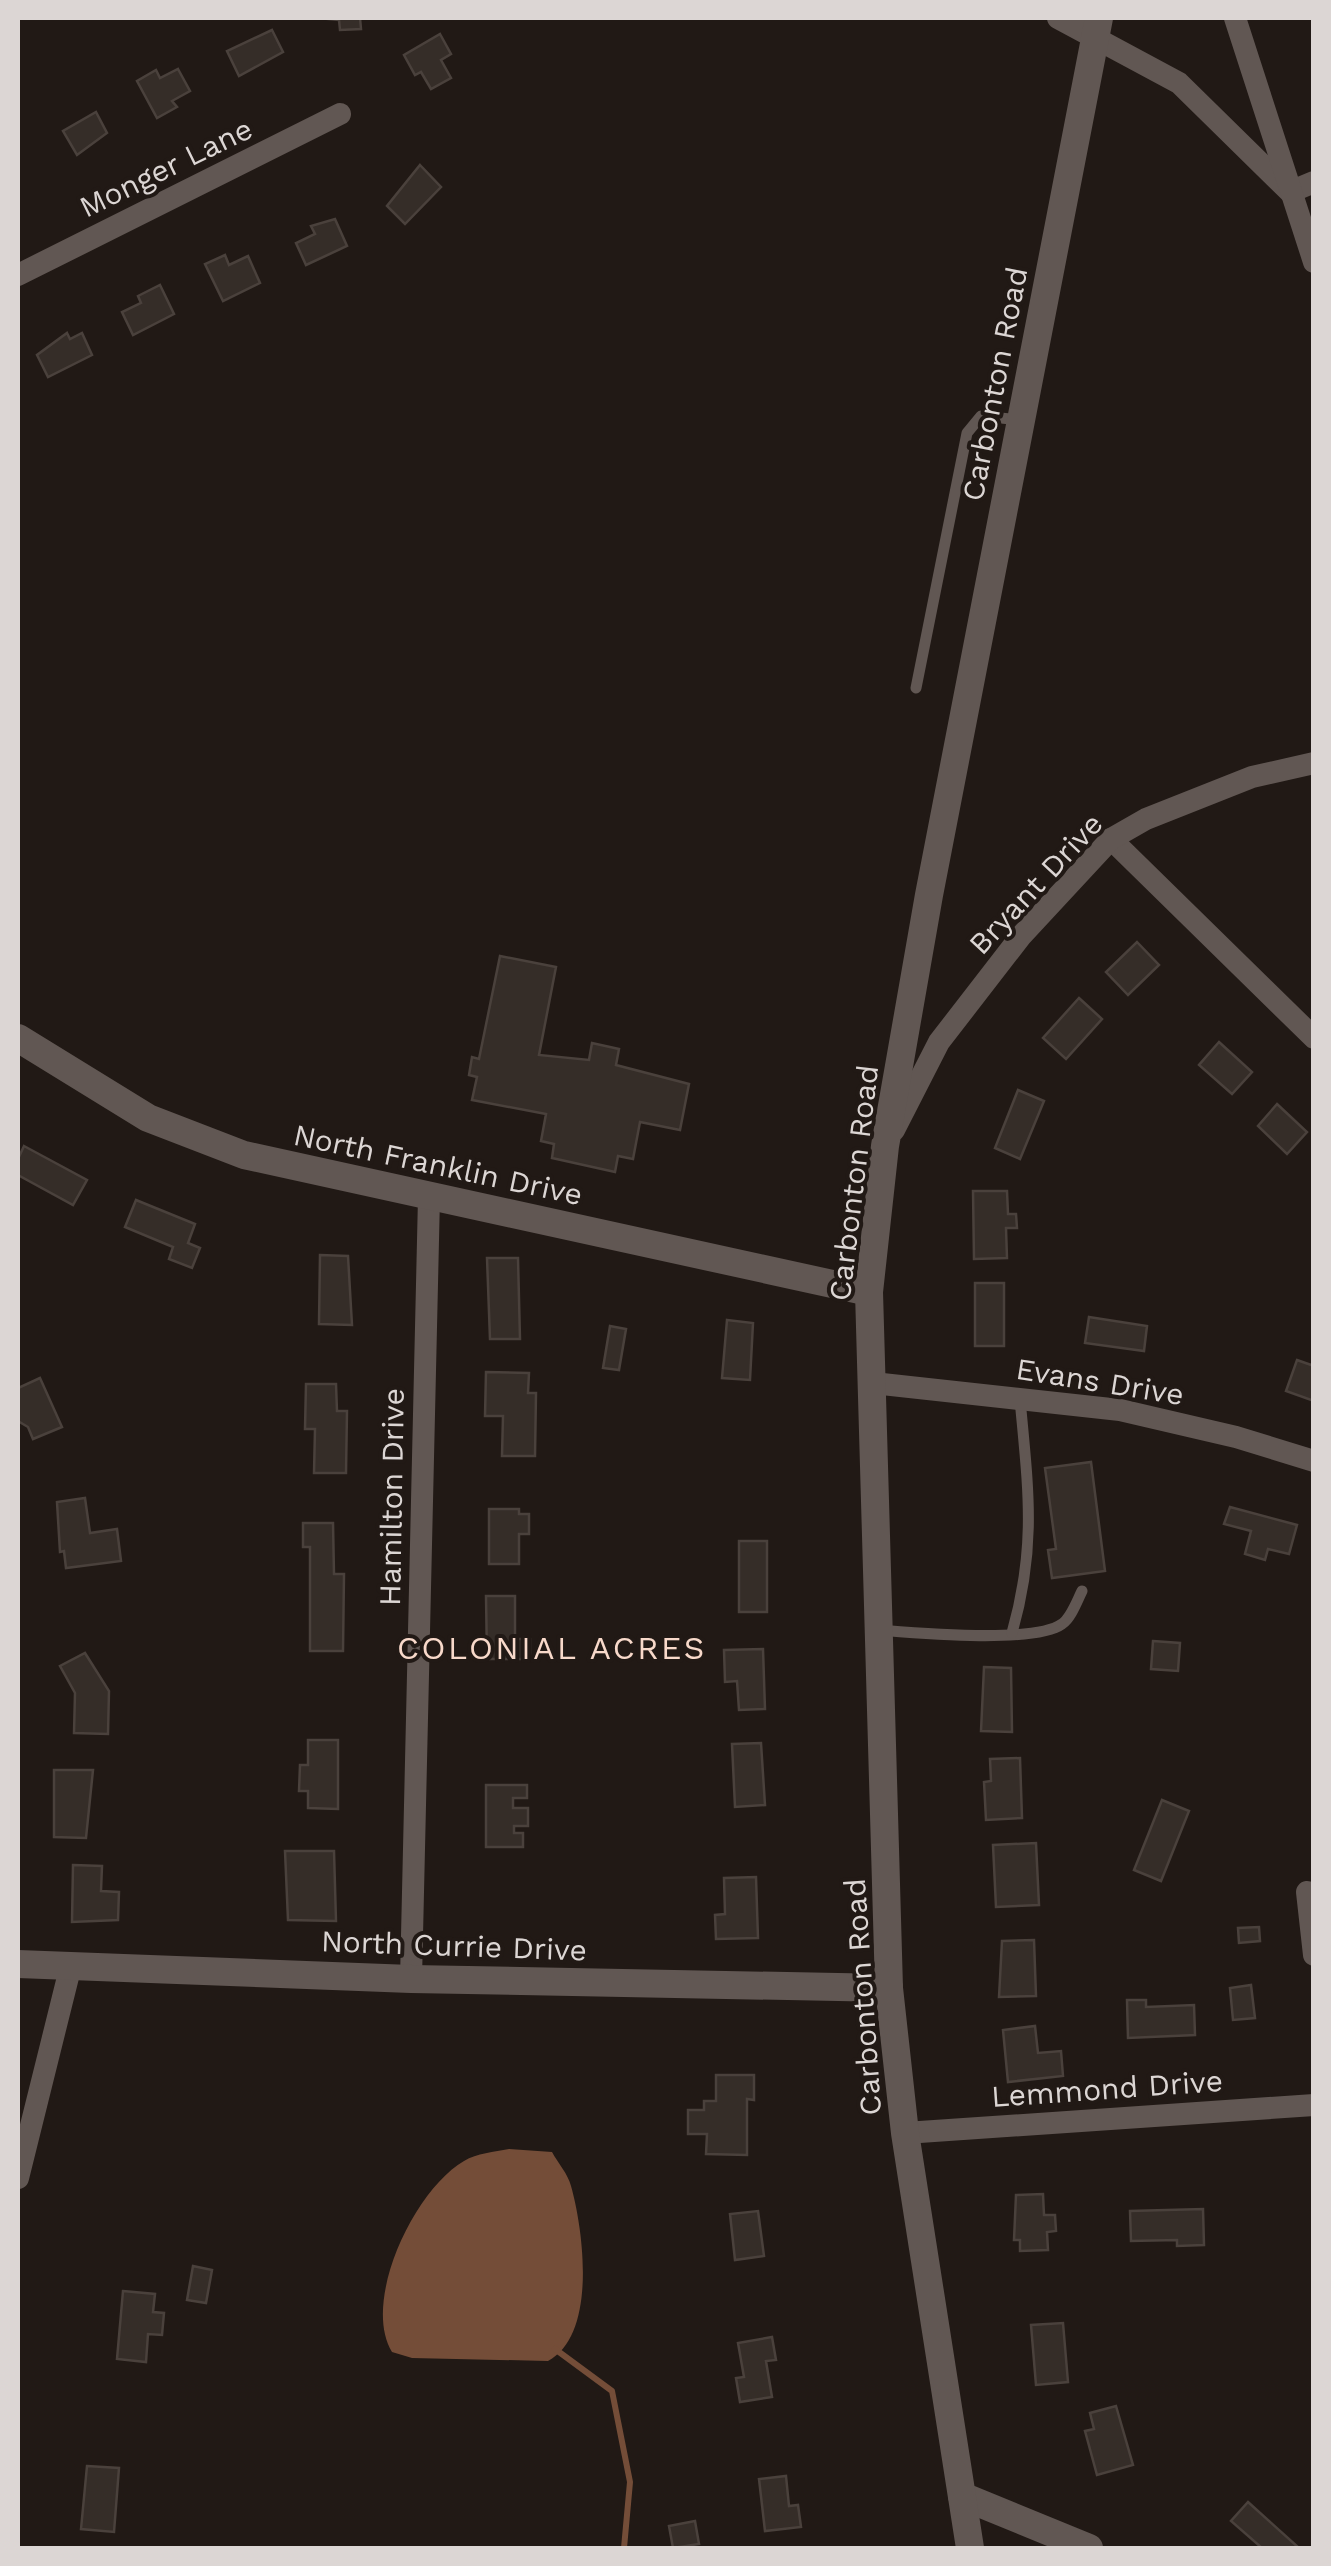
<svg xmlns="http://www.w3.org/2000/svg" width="1331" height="2566" viewBox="0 0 1331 2566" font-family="'Work Sans',sans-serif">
  <rect width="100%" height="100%" fill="#211915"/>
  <path fill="#744d38" d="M509,2149L552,2152C558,2163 568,2174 571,2186C584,2232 597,2335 548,2361L412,2358L392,2352C361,2301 415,2189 464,2161C477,2153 494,2152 509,2149Z"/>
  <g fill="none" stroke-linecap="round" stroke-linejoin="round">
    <path stroke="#744d38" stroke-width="6" d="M555,2349L612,2391L630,2482L624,2548"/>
  </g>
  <g fill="#352d28" stroke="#4a413c" stroke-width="2.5">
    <path d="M318,18H360L361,29L340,30L339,20Z"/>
    <path d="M272,30L283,52L239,76L227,51Z"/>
    <path d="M440,34L451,54L441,60L451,78L431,89L421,72L415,75L404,55Z"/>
    <path d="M178,69L190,91L172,101L177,107L157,118L137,81L156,70L160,78Z"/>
    <path d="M96,112L107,133L77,155L63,131Z"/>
    <path d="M420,165L441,187L405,224L387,206Z"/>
    <path d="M335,219L347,246L306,265L296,243L315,234L311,226Z"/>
    <path d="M225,255L229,265L248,256L260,283L223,301L205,264Z"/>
    <path d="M160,285L174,314L133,335L122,312L141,303L138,296Z"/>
    <path d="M67,333L70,339L82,333L92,355L48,377L37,355Z"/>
    <path d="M1137,942L1159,965L1128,995L1106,972Z"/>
    <path d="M500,956L556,967L539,1055L589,1060L592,1043L619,1049L616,1065L689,1084L680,1130L640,1122L633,1159L618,1156L615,1172L552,1158L554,1144L541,1141L546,1114L472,1100L477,1077L469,1075L472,1057L479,1059Z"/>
    <path d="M1079,998L1102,1019L1066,1059L1043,1038Z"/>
    <path d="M1219,1042L1252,1072L1232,1094L1199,1065Z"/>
    <path d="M1018,1090L1044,1101L1020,1159L995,1148Z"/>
    <path d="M1277,1104L1307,1132L1287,1154L1258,1126Z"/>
    <path d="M24,1146L87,1180L73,1205L18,1175V1159Z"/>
    <path d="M973,1191H1007L1008,1214H1016L1017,1228H1006L1007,1258L974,1259Z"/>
    <path d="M136,1200L195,1224L188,1243L200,1248L192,1268L169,1259L173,1247L125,1227Z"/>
    <path d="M320,1255L348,1256L352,1325L319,1324Z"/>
    <path d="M487,1258H518L520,1339H490Z"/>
    <rect x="975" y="1283" width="29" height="63"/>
    <path d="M1089,1317L1147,1326L1144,1351L1085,1343Z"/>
    <path d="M727,1320L753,1323L750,1380L722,1378Z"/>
    <path d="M610,1326L626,1329L619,1370L603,1368Z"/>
    <path d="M1297,1360L1314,1366V1401L1286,1391Z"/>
    <path d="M486,1372L529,1373L528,1393H536L535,1456H502L503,1416H485Z"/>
    <path d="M40,1378L62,1427L33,1439L28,1427L18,1421V1388Z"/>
    <path d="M306,1384H336L337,1411H347L346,1473H314L315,1429H305Z"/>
    <path d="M1091,1462L1105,1571L1052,1578L1048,1550L1056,1549L1045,1468Z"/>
    <path d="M85,1498L90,1533L117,1529L121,1561L66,1568L64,1551L60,1552L57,1502Z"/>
    <path d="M1230,1507L1297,1525L1289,1554L1268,1549L1265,1560L1245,1554L1251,1531L1224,1524Z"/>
    <path d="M489,1509H519V1514H529V1534H519V1564H489Z"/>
    <path d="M303,1523H333L334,1574H344L343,1651H310V1547H303Z"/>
    <rect x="739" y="1541" width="28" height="71"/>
    <path d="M486,1596H515V1639H530V1659H487Z"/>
    <path d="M1153,1641L1180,1643L1178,1671L1151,1669Z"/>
    <path d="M763,1649L765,1709L739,1710L737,1681L725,1682L724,1650Z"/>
    <path d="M85,1653L109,1691L108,1734L74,1733L75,1693L60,1666Z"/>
    <path d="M984,1667L1011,1668L1012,1732L981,1731Z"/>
    <path d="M308,1740H338V1809L308,1808V1791H299L300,1765H308Z"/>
    <path d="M761,1743L765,1805L735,1807L732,1744Z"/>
    <path d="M1020,1758L1022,1818L986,1820L984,1782L991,1781L990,1759Z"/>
    <path d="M54,1770H93L86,1838L54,1837Z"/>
    <path d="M486,1785H527V1798H513V1808H528V1826H514V1833H523V1847H486Z"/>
    <path d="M1162,1800L1189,1811L1161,1881L1134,1870Z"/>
    <path d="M1036,1843L1039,1905L996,1907L993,1845Z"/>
    <path d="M285,1851H334L336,1921L288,1920Z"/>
    <path d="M73,1865L102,1866L101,1891L119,1892L118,1920L72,1922Z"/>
    <path d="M756,1877L758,1938L716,1939L715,1915L725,1914L724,1878Z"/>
    <path d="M1259,1927L1260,1941L1239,1943L1238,1928Z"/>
    <path d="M1034,1940L1036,1996L999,1997L1002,1941Z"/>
    <path d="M1251,1985L1255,2018L1233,2020L1230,1988Z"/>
    <path d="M1127,2000H1146V2007L1194,2005L1195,2035L1128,2038Z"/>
    <path d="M1035,2026L1038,2053L1061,2051L1063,2076L1008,2082L1003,2030Z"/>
    <path d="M716,2075H754V2100L747,2099V2155L706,2154L707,2134H688V2110H704V2101H716Z"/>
    <path d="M1043,2194L1044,2215H1055L1056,2231L1047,2232L1048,2250L1020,2251V2240H1014L1016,2195Z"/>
    <path d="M1203,2209L1204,2245L1177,2246V2240L1131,2241L1130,2211Z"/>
    <path d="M758,2211L764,2256L735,2260L730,2214Z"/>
    <path d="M193,2266L212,2270L206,2303L187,2300Z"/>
    <path d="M123,2291L155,2294L153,2312L164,2313L162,2335L148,2334L146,2362L117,2359Z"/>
    <path d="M1063,2323L1068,2382L1036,2385L1031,2325Z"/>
    <path d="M772,2337L776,2360L766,2361L772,2397L740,2402L736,2378L744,2377L738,2343Z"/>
    <path d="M1116,2406L1133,2465L1097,2475L1085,2431L1094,2429L1090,2413Z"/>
    <path d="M87,2466L119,2468L114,2532L81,2529Z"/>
    <path d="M786,2476L789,2506L798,2505L801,2527L765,2531L759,2479Z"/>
    <path d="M1248,2502L1299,2548H1262L1231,2521Z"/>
    <path d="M695,2521L699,2544L673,2548L669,2526Z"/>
  </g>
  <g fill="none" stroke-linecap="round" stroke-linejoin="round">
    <g stroke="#615753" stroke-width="11">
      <path d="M916,688L967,433L981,416L1021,420"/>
      <path d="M879,1630C916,1633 1034,1644 1062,1624C1071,1618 1077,1601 1082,1591"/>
      <path d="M1012,1633C1037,1545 1028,1488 1020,1399"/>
    </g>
    <g stroke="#615753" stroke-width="22">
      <path d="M1058,18L1179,83L1290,192L1314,182"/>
      <path d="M1235,18L1314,262"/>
      <path d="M18,275L340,114"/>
      <path d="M1111,839L1314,1038"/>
      <path d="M894,1130L939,1042L1021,936L1111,839L1146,819L1252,777L1314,763"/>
      <path d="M873,1383L1120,1410L1236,1437L1314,1461"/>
      <path d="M1307,1892L1314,1955"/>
      <path d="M411,1979L429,1197"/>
      <path d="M905,2133L1314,2105"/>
      <path d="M18,2178L71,1965"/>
    </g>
    <g stroke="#615753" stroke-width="28">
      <path d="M18,1038L148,1118L244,1155L869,1292"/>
      <path d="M18,1964L411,1979L889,1988"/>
      <path d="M962,2496L1089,2548"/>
      <path d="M970,2548L905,2133L889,1988L869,1292L885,1146L929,895L1099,18"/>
    </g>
  </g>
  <g text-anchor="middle" stroke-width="8" stroke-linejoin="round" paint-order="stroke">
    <g font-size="30" fill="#dcd6d4" stroke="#211915">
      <text transform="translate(166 168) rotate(-26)" y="10">Monger Lane</text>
      <text transform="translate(995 384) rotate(-79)" y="10">Carbonton Road</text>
      <text transform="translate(1036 884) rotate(-47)" y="10">Bryant Drive</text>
      <text transform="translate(438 1165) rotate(12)" y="10">North Franklin Drive</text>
      <text transform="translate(854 1183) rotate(-83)" y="10">Carbonton Road</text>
      <text transform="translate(1100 1382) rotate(9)" y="10">Evans Drive</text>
      <text transform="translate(392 1497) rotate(-89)" y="10">Hamilton Drive</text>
      <text transform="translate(454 1946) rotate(2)" y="10">North Currie Drive</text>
      <text transform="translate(863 1997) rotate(-94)" y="10">Carbonton Road</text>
      <text transform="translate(1107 2089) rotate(-4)" y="10">Lemmond Drive</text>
    </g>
    <g font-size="32" letter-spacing="2.5" fill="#f8d9ca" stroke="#211915">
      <text x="552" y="1659">COLONIAL ACRES</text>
    </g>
  </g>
  <rect width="1331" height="2566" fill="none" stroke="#dcd6d4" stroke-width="40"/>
</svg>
